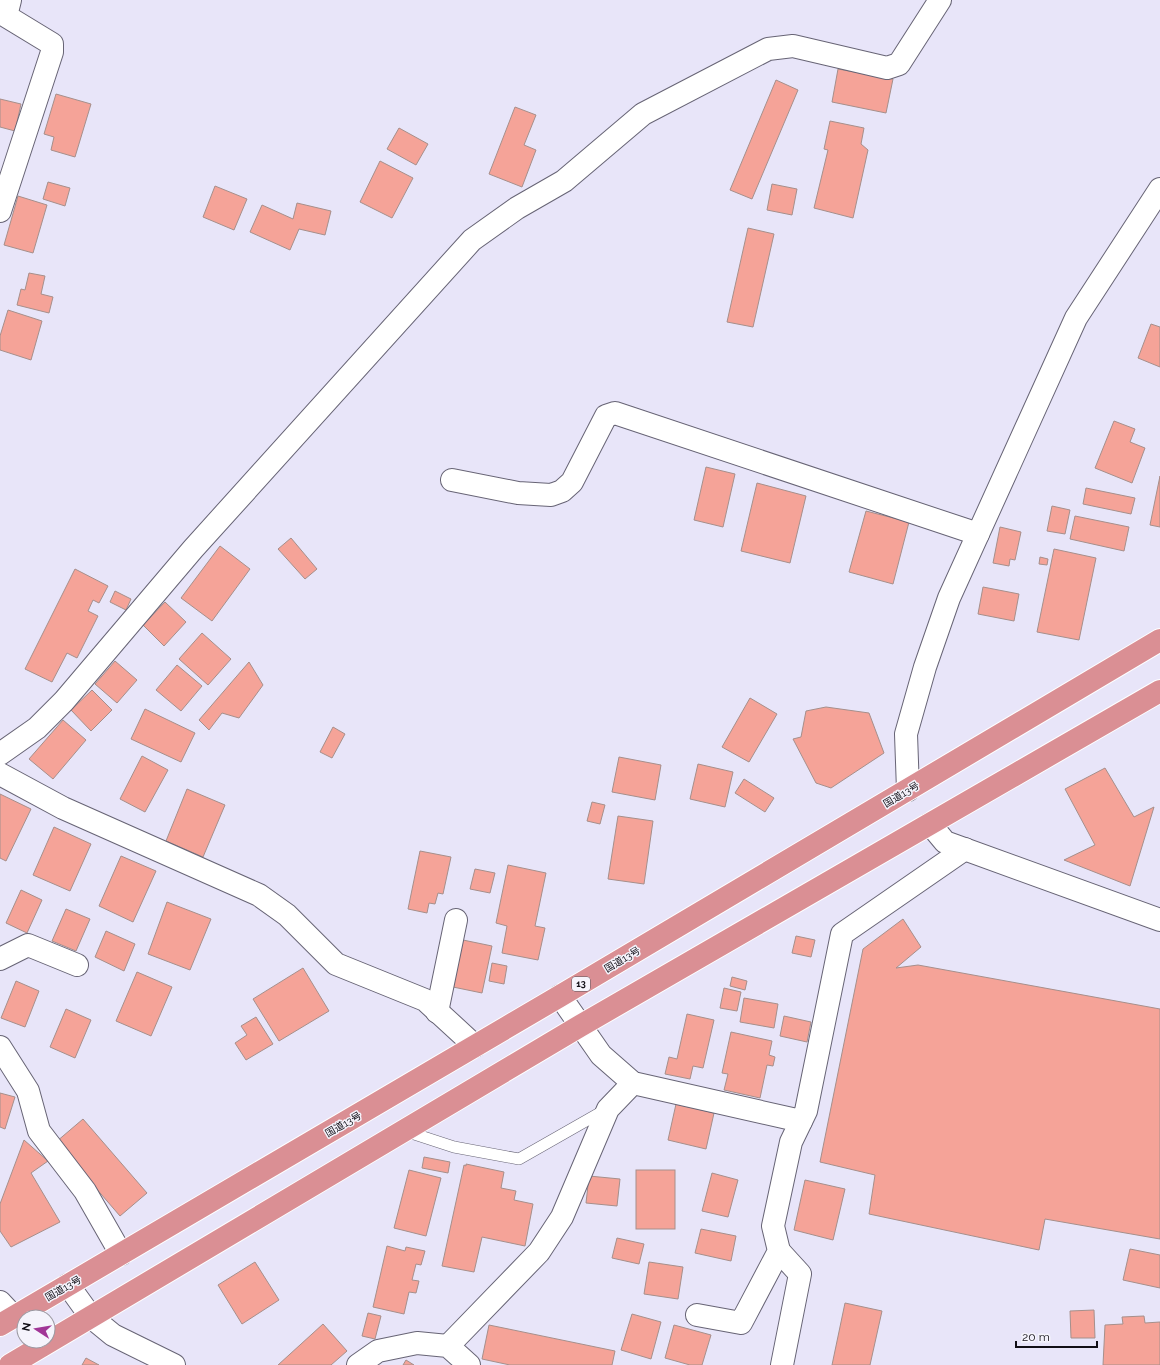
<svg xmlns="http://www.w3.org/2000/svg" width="1160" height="1365" viewBox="0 0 1160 1365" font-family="Raleway,'Noto Sans JP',sans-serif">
  <rect width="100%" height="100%" fill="#e8e5f9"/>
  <g fill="#f5a398" stroke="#a68f8b">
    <path d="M838,69L893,79L886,113L832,102Z"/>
    <path d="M776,80L798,90L752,199L730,190Z"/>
    <path d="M56,94L91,104L75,157L51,150L54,137L44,134Z"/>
    <path d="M0,99L21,104L15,131L0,127Z"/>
    <path d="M515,107L536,115L524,145L536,150L522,187L489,174Z"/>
    <path d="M830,121L864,128L861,144L868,150L853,218L814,208L828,150L824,149Z"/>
    <path d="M399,128L428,144L416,165L387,149Z"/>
    <path d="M380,161L413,178L392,218L360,202Z"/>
    <path d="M48,182L70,188L65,206L43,199Z"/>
    <path d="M772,184L797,189L792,215L767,210Z"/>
    <path d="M215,186L247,199L234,230L203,217Z"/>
    <path d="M18,196L47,205L33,253L4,245Z"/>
    <path d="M297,203L331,211L325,235L299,229L290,250L250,232L262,205L293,219Z"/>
    <path d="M748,228L774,234L753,327L727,322Z"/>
    <path d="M29,273L45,276L41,294L53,297L49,313L17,305L21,289L25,290Z"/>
    <path d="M8,310L42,321L31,360L0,350V336Z"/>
    <path d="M1151,324L1160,327V367L1138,358Z"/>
    <path d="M1114,421L1135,429L1130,442L1145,448L1132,483L1095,468Z"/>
    <path d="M706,467L735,474L723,527L694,520Z"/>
    <path d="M1160,476V527L1150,525Z"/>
    <path d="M757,483L806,496L790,563L741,551Z"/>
    <path d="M1086,488L1135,498L1131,514L1083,504Z"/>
    <path d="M1052,506L1070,510L1065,534L1047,531Z"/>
    <path d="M866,511L909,522L893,584L849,572Z"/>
    <path d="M1075,516L1129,527L1124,551L1070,539Z"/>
    <path d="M1000,527L1021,532L1015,560L1010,559L1009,566L993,563Z"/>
    <path d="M291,538L317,569L305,579L278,549Z"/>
    <path d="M220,546L250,569L212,621L181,598Z"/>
    <path d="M1054,549L1096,558L1079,640L1037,632Z"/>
    <path d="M1040,557L1048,559L1047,565L1039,564Z"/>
    <path d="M75,569L108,586L99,603L93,600L88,611L98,616L77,658L67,653L52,682L25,669Z"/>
    <path d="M983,587L1019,594L1014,621L978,614Z"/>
    <path d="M115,591L131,599L126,610L110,602Z"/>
    <path d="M165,602L186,622L164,646L143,625Z"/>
    <path d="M202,633L231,659L208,685L179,659Z"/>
    <path d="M115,661L137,680L117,703L95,684Z"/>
    <path d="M249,662L263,685L239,718L222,713L209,730L199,720Z"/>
    <path d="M177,665L202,686L181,711L156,690Z"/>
    <path d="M92,690L112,710L91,731L71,710Z"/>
    <path d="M750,698L777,714L749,762L722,747Z"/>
    <path d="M826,707L869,713L884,753L831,788L816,783L793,739L801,737L806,711Z"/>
    <path d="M145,709L195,733L181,762L131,739Z"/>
    <path d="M63,720L86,740L53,779L29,759Z"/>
    <path d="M333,727L345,734L332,758L320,752Z"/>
    <path d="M142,756L168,770L145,812L120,799Z"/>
    <path d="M619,757L661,765L655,800L612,792Z"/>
    <path d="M698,764L733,772L725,807L690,799Z"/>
    <path d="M1105,768L1134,817L1154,807L1130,886L1064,860L1095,845L1065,789Z"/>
    <path d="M744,779L774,798L765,812L735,793Z"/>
    <path d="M187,789L225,805L203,857L166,841Z"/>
    <path d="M0,794L31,809L6,861L0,858Z"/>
    <path d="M592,802L605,805L600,824L587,821Z"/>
    <path d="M618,816L653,821L644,884L608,879Z"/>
    <path d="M54,827L91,844L70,891L33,875Z"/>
    <path d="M420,851L451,857L443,894L438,893L435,904L429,903L427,913L408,909Z"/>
    <path d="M121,856L156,871L133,922L99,906Z"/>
    <path d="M508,865L546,873L535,926L545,928L538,960L502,953L507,926L496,923Z"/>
    <path d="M475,869L495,873L490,893L470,889Z"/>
    <path d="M21,890L42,900L27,933L6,923Z"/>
    <path d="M167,902L211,919L190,970L148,954Z"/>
    <path d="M66,909L90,919L76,951L52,941Z"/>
    <path d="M903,919L921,947L896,968L918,965L1160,1009V1239L1045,1219L1039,1250L869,1214L875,1175L820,1162L863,949Z"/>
    <path d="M106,931L135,944L124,971L95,957Z"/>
    <path d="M796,936L815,940L811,957L792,953Z"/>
    <path d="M463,940L492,946L482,993L453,987Z"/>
    <path d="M492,963L507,966L504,984L489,981Z"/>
    <path d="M303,968L329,1011L279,1041L253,999Z"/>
    <path d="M137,972L172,987L151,1036L116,1021Z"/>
    <path d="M732,977L747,981L745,990L730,986Z"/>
    <path d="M16,981L39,991L25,1027L1,1018Z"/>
    <path d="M724,988L741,992L737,1011L720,1008Z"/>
    <path d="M744,998L778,1004L774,1028L740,1022Z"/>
    <path d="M66,1009L91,1020L75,1058L50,1047Z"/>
    <path d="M687,1014L714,1020L703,1068L693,1066L690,1079L665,1074L669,1057L677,1059Z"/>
    <path d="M784,1016L811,1022L807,1042L780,1036Z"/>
    <path d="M256,1017L273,1044L246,1060L235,1043L247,1035L241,1026Z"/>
    <path d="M731,1032L772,1041L769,1055L775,1057L773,1066L767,1065L760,1098L724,1090L728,1074L722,1073Z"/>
    <path d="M0,1093L15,1097L5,1129L0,1127Z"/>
    <path d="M676,1104L714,1113L706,1149L668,1140Z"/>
    <path d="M83,1119L147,1193L120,1216L56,1142Z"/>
    <path d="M24,1140L48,1161L31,1173L60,1222L11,1247L0,1231V1204Z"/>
    <path d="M424,1157L450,1162L448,1173L422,1168Z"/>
    <path d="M466,1164L504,1172L501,1188L516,1191L514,1200L533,1204L525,1246L482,1237L474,1272L442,1266L464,1165L466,1166Z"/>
    <path d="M409,1170L441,1178L426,1236L394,1228Z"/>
    <rect x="636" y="1170" width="39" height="59"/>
    <path d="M712,1173L738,1180L728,1217L702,1211Z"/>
    <path d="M589,1176L620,1179L617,1206L586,1203Z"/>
    <path d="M805,1180L845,1189L833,1240L794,1230Z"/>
    <path d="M701,1229L736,1236L731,1261L695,1253Z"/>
    <path d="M617,1238L644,1244L639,1264L612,1258Z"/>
    <path d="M387,1246L405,1251L406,1247L425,1251L421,1265L416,1264L412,1280L419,1281L416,1293L409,1292L404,1314L373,1307Z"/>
    <path d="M1130,1249L1160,1255V1288L1123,1280Z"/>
    <path d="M255,1262L279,1300L242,1324L218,1285Z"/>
    <path d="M649,1262L683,1267L678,1299L644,1294Z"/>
    <path d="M845,1303L882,1311L870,1365H832Z"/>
    <path d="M1094,1310L1095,1338H1071L1070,1311Z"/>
    <path d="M368,1313L381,1316L375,1339L362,1336Z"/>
    <path d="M632,1314L661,1322L651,1359L621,1350Z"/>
    <path d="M1144,1316L1145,1323L1160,1322V1365H1103L1105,1325L1123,1324L1122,1317Z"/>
    <path d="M323,1324L347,1351L331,1365H278Z"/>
    <path d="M489,1325L615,1351L612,1365H510L482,1359Z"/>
    <path d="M674,1325L711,1335L702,1365H690L665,1358Z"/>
    <path d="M86,1358L99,1365H82Z"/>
    <path d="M406,1360L414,1365H403Z"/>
  </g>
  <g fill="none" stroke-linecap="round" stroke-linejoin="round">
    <g stroke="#676475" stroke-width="12">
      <path id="service" d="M405,1131L454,1147L519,1159L605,1110"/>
    </g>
    <g stroke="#676475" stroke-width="24">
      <g id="minor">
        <path d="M0,211L52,52V44L6,16L10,0"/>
        <path d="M452,480L518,493L551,495L562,491L572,482L606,416L615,413L978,534"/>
        <path d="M0,754L37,728L64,701L193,549L472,240L517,208L564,181L643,114L768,49L793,46L887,68L899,64L940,0"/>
        <path d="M0,774L63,808L259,895L287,915L336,964L425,1000L475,1046"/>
        <path d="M908,790L906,734L925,667L949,598L1076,318L1160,189"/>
        <path d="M930,824L945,842L1160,920"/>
        <path d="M0,959L28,945L77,965"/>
        <path d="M560,996L601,1055L633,1083L801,1121"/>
        <path d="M437,1012L456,920"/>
        <path d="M0,1047L28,1091L39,1131L85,1191L121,1254"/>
        <path d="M779,1251L800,1274L782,1365"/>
        <path d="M68,1285L91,1317L113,1335L174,1365"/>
        <path d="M0,1302L14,1317"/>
        <path d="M697,1315L741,1323L779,1251L773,1226L791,1142L806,1111L842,934L965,849"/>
        <path d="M448,1346L539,1252L562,1217L608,1109L633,1083"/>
        <path d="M358,1365L378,1351L417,1343L448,1346L469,1365"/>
      </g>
    </g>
    <g stroke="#fff" stroke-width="24">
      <g id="trunk">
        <path d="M0,1325L560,996L1160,640"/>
        <path d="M10,1365L580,1026L1160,691"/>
      </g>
    </g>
    <use href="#service" stroke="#fff" stroke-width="11"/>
    <use href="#minor" stroke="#fff" stroke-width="22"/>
    <use href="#trunk" stroke="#da8f94" stroke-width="22"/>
  </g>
  <g text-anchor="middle" stroke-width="3" stroke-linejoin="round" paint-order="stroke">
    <rect fill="#f5f4fc" stroke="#55545b" stroke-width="1" x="572" y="977" width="18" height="14" rx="3"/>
    <g font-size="9" font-weight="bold" fill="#110f16">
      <text x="581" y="987">13</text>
    </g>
    <g font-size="10" fill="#110f16" stroke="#f5f4fc">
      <text transform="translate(901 794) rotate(-31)" y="4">国道13号</text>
      <text transform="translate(622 959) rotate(-31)" y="4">国道13号</text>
      <text transform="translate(343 1124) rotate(-30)" y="4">国道13号</text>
      <text transform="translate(63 1288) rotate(-30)" y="4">国道13号</text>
    </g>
  </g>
  <g transform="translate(36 1329) rotate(282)"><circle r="19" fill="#f5f4fc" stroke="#9a98a0"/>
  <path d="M0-3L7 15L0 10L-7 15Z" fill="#a13697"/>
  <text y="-6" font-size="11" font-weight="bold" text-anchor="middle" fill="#110f16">N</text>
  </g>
  <path d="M1016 1341v6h81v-6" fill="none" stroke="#110f16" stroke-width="2"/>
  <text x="1022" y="1341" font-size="12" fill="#110f16" stroke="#f5f4fc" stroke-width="3" paint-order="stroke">20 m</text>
</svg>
